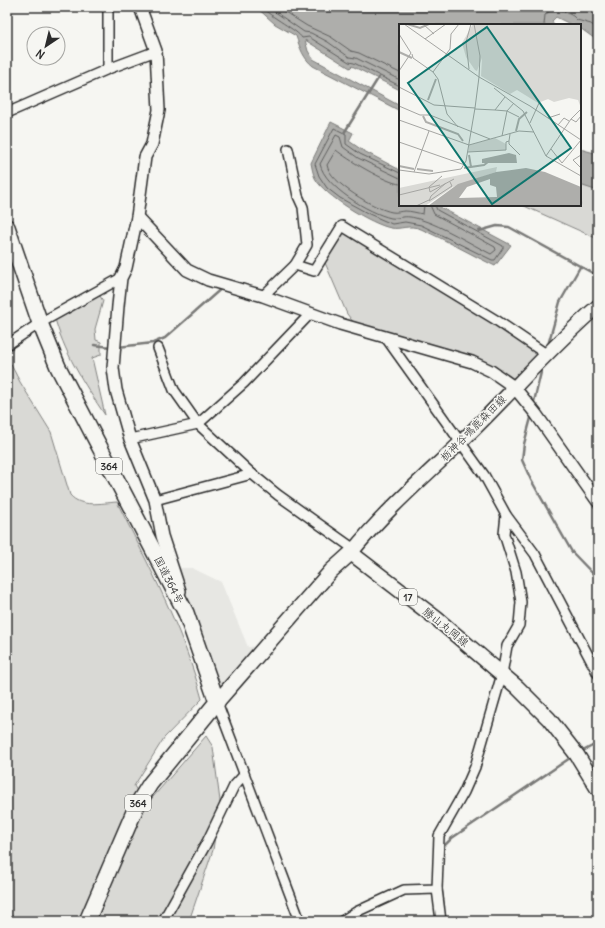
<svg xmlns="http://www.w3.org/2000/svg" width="605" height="928" viewBox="0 0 605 928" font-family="Delius,'Klee One',sans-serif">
  <rect width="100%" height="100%" fill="#f6f6f2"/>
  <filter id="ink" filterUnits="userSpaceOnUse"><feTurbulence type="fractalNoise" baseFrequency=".025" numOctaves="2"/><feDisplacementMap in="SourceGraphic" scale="8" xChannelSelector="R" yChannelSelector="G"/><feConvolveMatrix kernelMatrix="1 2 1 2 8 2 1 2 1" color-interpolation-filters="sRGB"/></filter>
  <g filter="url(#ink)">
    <path fill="#e7e7e3" d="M174,568H192L221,582L248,647L261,646L217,702Z"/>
    <g fill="#d9d9d5" stroke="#828280">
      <path d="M580,174L598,180V239L522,205H580Z"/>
      <path d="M342,226L546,354L514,387L491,371L357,327L347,314L323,258Z"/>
      <path d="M97,291L103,301L95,329L96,340L101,342V355L92,358L105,415C84,384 63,351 54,315Z"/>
      <path d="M7,357L20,382L51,432L70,495C81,508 101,503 117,502C149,566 183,629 202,699L164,738L134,786L146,805L206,736L213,747L220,801L213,850L189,921H7Z"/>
    </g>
    <g fill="#aeaeab" stroke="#7a7a78">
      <path d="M256,7H598V41L580,28V25H572L556,17L552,21L554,25H400V90L352,66L350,68L305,40L308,51L313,59L400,106V111L313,66C303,58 300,48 296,36L275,24Z"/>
      <path d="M331,122L353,133L349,141L362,150L400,170V205H436L511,245L495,266C470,254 446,240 421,229C408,224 401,230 391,228C373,225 323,195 315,178C313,174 312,168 311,163Z"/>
      <path d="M580,149L598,154V191L580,185Z"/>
    </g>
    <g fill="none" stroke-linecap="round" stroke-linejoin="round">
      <g stroke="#5f5f5e" stroke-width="1">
        <path d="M261,7C271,17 297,30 302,38L309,37L349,62L354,63L400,86"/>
        <path d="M268,7L304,32L311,33L328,42L349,57L356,58L400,80"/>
        <path d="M277,7L307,26L331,37L351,51L359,53L400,73"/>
        <path d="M544,25L545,15L552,9L558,8L573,16L577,20L591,24L598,29"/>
        <path d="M400,173L360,154L346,144V134L334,128L315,164L319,176L327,188L340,198L369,214L392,224L405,222L421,225L492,260H495L503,248V246L437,210L435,205"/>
        <path d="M400,178L358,158L343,147L340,137L336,135L320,164C325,187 369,213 391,218C395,219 400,217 403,217C409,216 416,218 422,220C442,226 471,244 491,254L496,250L495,247L434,214L430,205"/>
        <path d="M400,184C386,183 347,159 336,150L327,165C330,183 375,209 392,212C396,213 401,211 405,211C411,211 417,213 423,214L424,205"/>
      </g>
      <g stroke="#7a7a78" stroke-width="2.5">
        <path d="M344,133L379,77"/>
        <path d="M479,231L497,226L509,227L598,276"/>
        <path d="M94,345L111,347"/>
        <path d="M548,345L560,302L580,267"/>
        <path d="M118,347L153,343L165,338L223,287"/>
        <path d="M533,406L542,368"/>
        <path d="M532,414L524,444L522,460L531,480L572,552L598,579"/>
        <path d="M581,752L598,743"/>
        <path d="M442,854L444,846L452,838L573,756"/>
        <path d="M441,885L444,907"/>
      </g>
      <g stroke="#2b2b2b" stroke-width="12">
        <g id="minor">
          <path d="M108,7V69"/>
          <path d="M7,113L108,69L156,51"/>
          <path d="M288,149L298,196L303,207L307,245L295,265"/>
          <path d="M263,296L295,265L314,271L342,226L496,320L546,354"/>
          <path d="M386,338L484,475L506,515L535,554L598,674"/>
          <path d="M7,345L40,323L121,278"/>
          <path d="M158,348L174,390L198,424L252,474"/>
          <path d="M130,439L198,424L244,383L311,313"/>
          <path d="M155,500L252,474L278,495L354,549"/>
          <path d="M217,702L300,921"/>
          <path d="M437,889L441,921"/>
          <path d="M163,921L207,842L234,786L244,775"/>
          <path d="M342,921L356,912L404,890L437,889L439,836L464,792L475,767L502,674L507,646L519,625L521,602L516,572L504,534L506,515"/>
        </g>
      </g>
      <g stroke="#2b2b2b" stroke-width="14">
        <g id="tertiary">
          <path d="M140,7L156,51L159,110L152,144L145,157L137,217L126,268L121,278L118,306L113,368L116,390L130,439L155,500L162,536L180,591"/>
          <path d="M137,217L187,270L208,280L263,296L340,324L472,362L491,371L514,387L536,414L598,502"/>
        </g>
      </g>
      <g stroke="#2b2b2b" stroke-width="16">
        <path id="secondary" d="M351,553C382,514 423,478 460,443C507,398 549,348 598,306"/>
      </g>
      <g stroke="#2b2b2b" stroke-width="17">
        <path id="primary" d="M217,702L331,571L351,553L437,619L517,687L549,719L577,755L598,789"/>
      </g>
      <g stroke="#2b2b2b" stroke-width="18">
        <path id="trunk" d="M7,227L40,323L58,367L186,613L217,702L150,784L137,805L87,921"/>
      </g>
      <use href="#minor" stroke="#f6f6f2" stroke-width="9"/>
      <use href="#tertiary" stroke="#f6f6f2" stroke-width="11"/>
      <use href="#secondary" stroke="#f6f6f2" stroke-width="13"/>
      <use href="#primary" stroke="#f6f6f2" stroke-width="14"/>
      <use href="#trunk" stroke="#f6f6f2" stroke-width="15"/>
    </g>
  </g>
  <g text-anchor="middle" stroke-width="3" stroke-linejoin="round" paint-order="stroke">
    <g fill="#f6f6f2" stroke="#686867" stroke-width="1">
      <rect x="96" y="458" width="26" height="16" rx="3"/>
      <rect x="399" y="589" width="18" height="16" rx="3"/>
      <rect x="125" y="795" width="26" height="16" rx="3"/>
    </g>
    <g font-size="10" font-weight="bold" fill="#2b2b2b">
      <text x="109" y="470">364</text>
      <text x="408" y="601">17</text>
      <text x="138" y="807">364</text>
    </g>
    <g font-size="11" fill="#2b2b2b" stroke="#f6f6f2">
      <text transform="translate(473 428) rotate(-45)" y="4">栃神谷鳴鹿森田線</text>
      <text transform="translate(169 580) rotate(63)" y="4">国道364号</text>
      <text transform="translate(446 627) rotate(39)" y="4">勝山丸岡線</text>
    </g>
  </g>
  <g transform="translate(399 24)">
    <rect width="182" height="182" fill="#f6f6f2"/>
    <path d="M74,0H182V84L179,76L170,74L155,78L149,75L139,79L118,66L111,70L82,52L83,34L78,47L76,46L67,33L63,19ZM96,114L107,120V126L69,128L70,121ZM98,143L97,148L54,163L26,182H0V164Z" fill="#d9d9d5"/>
    <path d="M110,129L117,131L118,139H83V135ZM127,144L146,148L182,163V182H29L59,160L97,148ZM91,155V161L97,163L98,173L60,174L68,163Z" fill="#aeaeab" fill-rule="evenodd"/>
    <path fill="none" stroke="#aeaeab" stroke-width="2" d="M8,0L21,4L30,0M0,28L13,34M29,76L37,55M24,92L27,98L59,110L64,117M117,107L120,95L128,88M70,131L72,143M0,142L15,145M65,144L85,141L89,138M18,145L34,147"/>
    <path fill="none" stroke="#a5a5a2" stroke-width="1" d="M5,0L80,53M24,0L35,10M75,0L81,32L80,53L131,82L182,116M0,10L12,29L0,47M26,15L47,0M13,30L14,34L34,48M70,45L67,18L72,0M0,63L35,81L76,84L80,53M95,64L124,87L147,132L182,152M0,82L21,91H31L91,115M76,85L96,86L106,73M96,86L108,87L120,93M149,94L161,90M172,95L177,98L182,92M0,96L70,121L120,107L135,108M131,99L140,79M159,101L165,94L170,97M59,103L48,90L39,55L34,48L51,25L52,10L60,0M103,112L108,87L115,79M110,117V120L121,131M0,118L66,141M152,125L163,139L182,116M69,128L107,126V118L110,117L111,110M182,131L174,136L182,144M147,132L172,95L182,85M0,146L30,150L62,145L67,137L76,84M15,148L30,107M43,152L30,163L31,168L55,155M0,171L41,161M32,172L30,177L53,162L51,158M32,172L47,159M17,182L30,176"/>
    <path fill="#0f766e" fill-opacity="0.15" stroke="#0f766e" stroke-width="2" d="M88,3L172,124L93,180L9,59Z"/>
    <rect width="182" height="182" fill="none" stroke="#2b2b2b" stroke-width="2"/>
  </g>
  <rect width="605" height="928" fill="none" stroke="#f6f6f2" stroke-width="24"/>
  <rect x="12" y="12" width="581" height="904" fill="none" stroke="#2b2b2b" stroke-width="1.5" filter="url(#ink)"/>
  <g transform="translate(46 46) rotate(215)"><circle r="19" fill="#f6f6f2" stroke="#a5a5a2"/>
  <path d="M0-3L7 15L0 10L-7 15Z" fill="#2b2b2b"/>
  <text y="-6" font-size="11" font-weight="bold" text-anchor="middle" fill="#2b2b2b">N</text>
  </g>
</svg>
